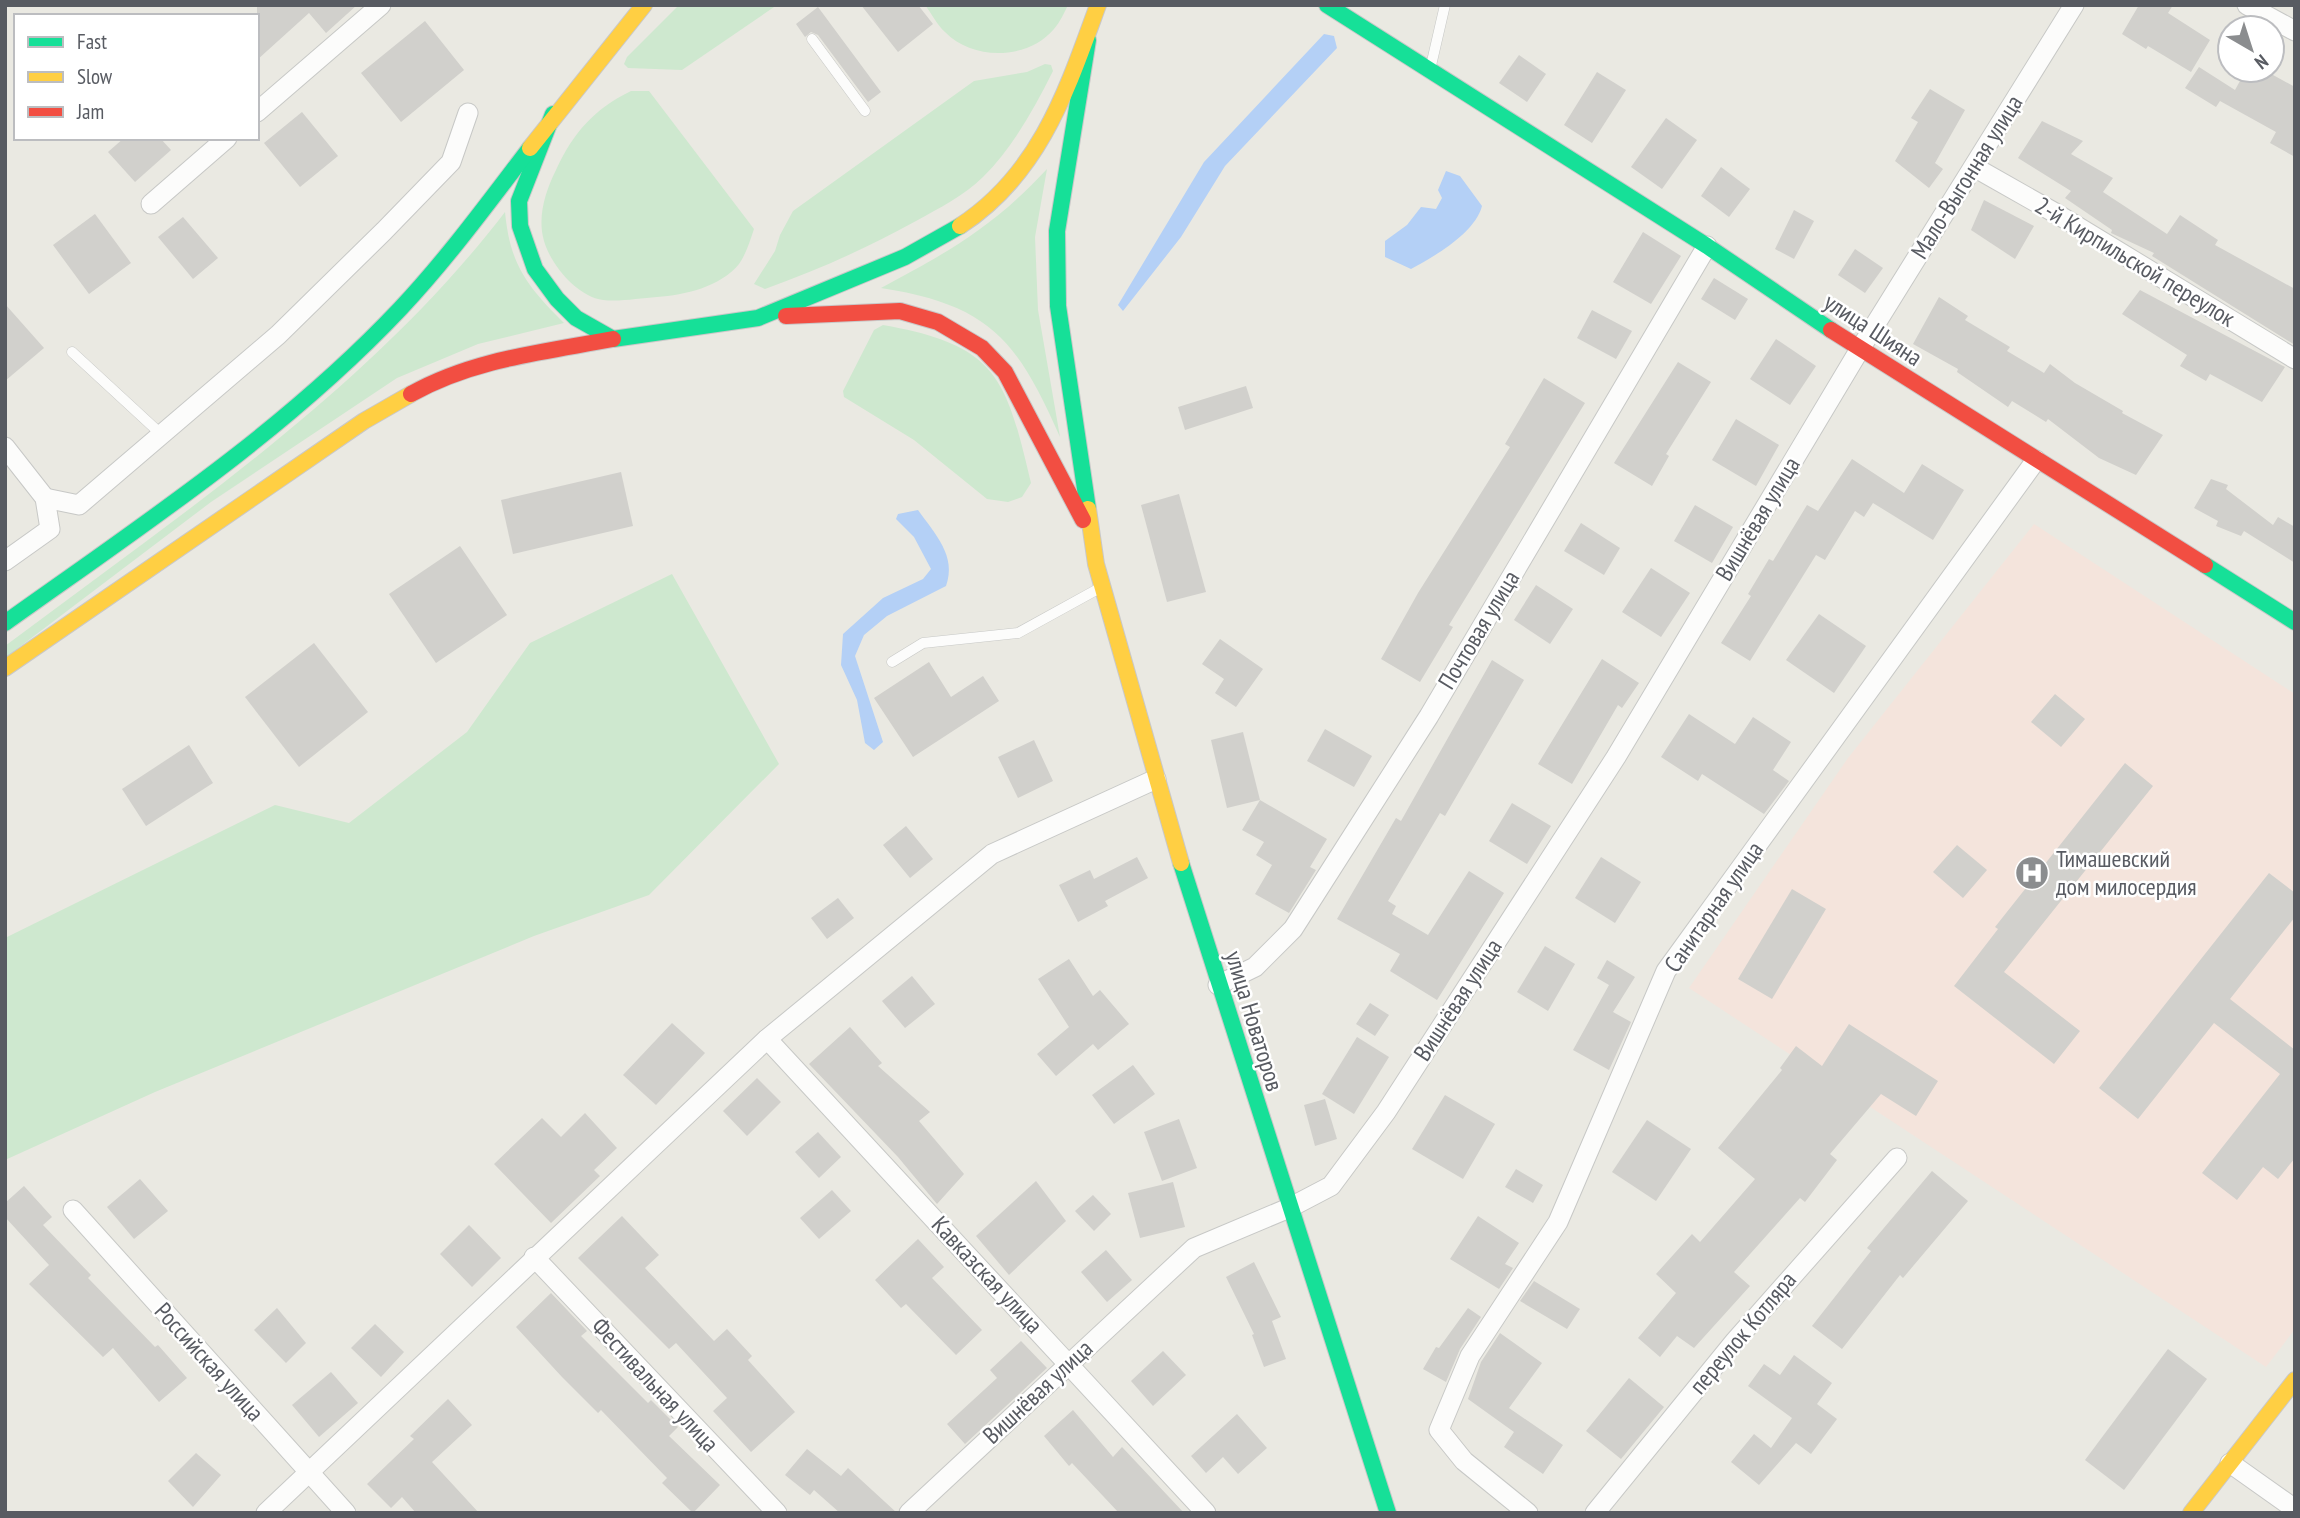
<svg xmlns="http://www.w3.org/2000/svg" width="2300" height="1518" viewBox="0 0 2300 1518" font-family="'PT Sans Narrow',sans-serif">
  <rect width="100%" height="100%" fill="#eae9e2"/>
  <path fill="#f4e4dc" d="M2034,524L2295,694V1329L2266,1367L1689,988L1848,758Z"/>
  <g fill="#cee8cf">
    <path d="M679,5H777L682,70L628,68L624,64L627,57Z"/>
    <path d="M925,5H1068C1064,13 1060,22 1054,29C1028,60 973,61 945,32C937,25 932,14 925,5Z"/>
    <path d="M1045,64L1051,65L1053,71C1034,109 1013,147 983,177C964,196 939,208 916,221C867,248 818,270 765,289L754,284L775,251L780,235L793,211L974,81L1027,72Z"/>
    <path d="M631,91H649L754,229C750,241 746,254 739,264C720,287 685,295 657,297C640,298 620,302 603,300C577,297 548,262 543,237C538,214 546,190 556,170C573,133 594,109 631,91Z"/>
    <path d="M1047,169L1035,237L1038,310L1060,437C1017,340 990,305 881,288C950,251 993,227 1047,169Z"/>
    <path d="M505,212C510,265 527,286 564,323L478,344L397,378L211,502L5,658V646C181,514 370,388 505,212Z"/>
    <path d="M883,325C997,345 1006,377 1031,483L1022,497L1008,502L987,499L914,440L844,397L843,391L874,330Z"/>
    <path d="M672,574L779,764L649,895L534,936L155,1092L5,1160V938L275,805L349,823L467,732L530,643Z"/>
  </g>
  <g fill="#b4d0f6">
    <path d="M1324,34L1334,36L1337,48L1225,166L1181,237L1123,311L1118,305L1204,162Z"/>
    <path d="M1446,171L1460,176L1482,206C1475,233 1435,256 1411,269L1385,257V241L1407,225L1421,207L1436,209L1442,198L1438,190Z"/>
    <path d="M918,510C935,534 957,556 946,586L887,616L864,635L855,656L883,742L874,750L865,743L857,700L841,665L843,634L883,598L923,579L931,569L914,537L896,519L898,514Z"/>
  </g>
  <g fill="#d1d0cc">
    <path d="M257,5H357L326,33L309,13L257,60Z"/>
    <path d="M861,5H918L933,24L898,52Z"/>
    <path d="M2139,5H2173L2168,13L2210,40L2191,72L2148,46L2146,49L2122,34Z"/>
    <path d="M818,7L881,92L868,102L818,35L811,32L805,37L796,24Z"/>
    <path d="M425,21L464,70L401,122L361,73Z"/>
    <path d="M1519,55L1546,74L1527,102L1499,83Z"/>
    <path d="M2199,67L2235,90L2246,70H2264L2295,87V157L2270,143L2276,132L2220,101L2216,107L2185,88Z"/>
    <path d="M1597,72L1626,90L1592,143L1564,125Z"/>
    <path d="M1930,89L1965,110L1935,163L1943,169L1929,188L1895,161L1918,122L1911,118Z"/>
    <path d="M302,112L338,156L300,187L264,143Z"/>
    <path d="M1666,118L1697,140L1662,189L1631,167Z"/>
    <path d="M2042,121L2083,141L2071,154L2113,178L2103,192L2167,234L2180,215L2218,240L2215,245L2295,289V345L2152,256L2154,253L2111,233L2112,230L2065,198L2071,191L2018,158Z"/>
    <path d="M124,138H160L171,150L135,182L108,152Z"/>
    <path d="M1721,167L1750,189L1729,217L1701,196Z"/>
    <path d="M1984,200L2034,226L2015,259L1971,230Z"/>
    <path d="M1794,210L1814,221L1794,259L1775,249Z"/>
    <path d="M95,214L131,263L89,294L53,245Z"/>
    <path d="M183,217L218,258L193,279L158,237Z"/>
    <path d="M1643,232L1681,256L1651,304L1613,282Z"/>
    <path d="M1855,249L1883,268L1865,293L1838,275Z"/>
    <path d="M1714,278L1748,299L1735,320L1701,299Z"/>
    <path d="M2140,290L2285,367L2262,402L2210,374L2206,381L2180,366L2187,355L2122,314Z"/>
    <path d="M1939,297L1968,316L1965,320L2010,347L2007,351L2044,373L2050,364L2075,383L2123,411L2122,413L2163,435L2136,475L2099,458L2048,419L2046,422L2012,401L2008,407L1957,372L1958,369L1913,344Z"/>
    <path d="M5,304L44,348L5,381Z"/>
    <path d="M1592,310L1632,331L1616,359L1577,338Z"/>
    <path d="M1776,339L1816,366L1790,405L1750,379Z"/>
    <path d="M1678,362L1711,382L1666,454L1669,456L1652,486L1614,463Z"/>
    <path d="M1544,378L1585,403L1449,625L1453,627L1420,682L1381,659L1418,593L1510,447L1505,444Z"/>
    <path d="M1246,386L1253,408L1185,430L1178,407Z"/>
    <path d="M1736,419L1779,445L1756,486L1712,460Z"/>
    <path d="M1852,459L1904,493L1922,464L1964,490L1933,540L1873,503L1864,517L1855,511L1825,560L1816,555L1750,661L1721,643L1751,596L1748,594L1769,559L1773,561L1807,505L1818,511Z"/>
    <path d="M621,472L633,526L513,554L501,500Z"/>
    <path d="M2211,479L2228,485L2226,489L2273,525L2278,517L2295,527V563L2244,531L2241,536L2216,526L2218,521L2194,508Z"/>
    <path d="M1179,494L1206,592L1167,602L1141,505Z"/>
    <path d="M1695,505L1733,527L1712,563L1674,541Z"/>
    <path d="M1581,523L1620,548L1604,575L1564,551Z"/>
    <path d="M460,546L507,615L436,663L389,594Z"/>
    <path d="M1651,568L1690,593L1661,637L1622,612Z"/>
    <path d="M1536,585L1573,609L1550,644L1514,620Z"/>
    <path d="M1819,614L1866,646L1834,693L1786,660Z"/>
    <path d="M1220,639L1263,669L1236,707L1215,693L1224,679L1202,664Z"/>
    <path d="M314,643L368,712L299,767L245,697Z"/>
    <path d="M1602,659L1639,683L1622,708L1618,705L1572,784L1538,764Z"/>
    <path d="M1492,660L1524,680L1445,816L1440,813L1388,901L1396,906L1392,914L1428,935L1469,871L1504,893L1437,1000L1390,971L1400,954L1337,919L1396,818L1401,821Z"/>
    <path d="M929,662L951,697L983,676L999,701L913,757L874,698Z"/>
    <path d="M2055,694L2085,719L2061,747L2031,722Z"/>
    <path d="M1689,714L1735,744L1753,717L1791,742L1773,770L1789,781L1764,814L1702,774L1698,781L1661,757Z"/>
    <path d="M1325,729L1372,756L1354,787L1307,761Z"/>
    <path d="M1243,732L1260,800L1227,808L1211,740Z"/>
    <path d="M1034,740L1053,781L1018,798L998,757Z"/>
    <path d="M189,745L213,783L146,826L122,789Z"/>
    <path d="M2125,763L2153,786L2004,972L2080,1031L2054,1064L1954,986L1998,929L1995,927Z"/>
    <path d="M1260,800L1327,839L1310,867L1316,870L1289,913L1255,894L1272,865L1256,855L1264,842L1242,830Z"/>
    <path d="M1512,803L1551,826L1527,864L1489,841Z"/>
    <path d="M906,826L933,859L910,878L883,845Z"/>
    <path d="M1957,845L1987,870L1963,898L1933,872Z"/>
    <path d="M1137,857L1148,878L1105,901L1108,906L1078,922L1059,885L1090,870L1094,879Z"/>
    <path d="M1601,857L1641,882L1615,923L1575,898Z"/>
    <path d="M2269,873L2295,893V917L2230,999L2295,1050V1158L2278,1179L2263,1167L2237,1200L2202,1173L2280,1074L2214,1023L2138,1119L2099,1088Z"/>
    <path d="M1792,889L1826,909L1772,999L1738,979Z"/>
    <path d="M838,898L854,918L827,939L811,918Z"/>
    <path d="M1545,946L1575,964L1548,1011L1517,992Z"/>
    <path d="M1069,959L1093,996L1100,990L1129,1024L1098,1050L1093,1044L1056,1076L1037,1054L1069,1027L1038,979Z"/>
    <path d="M1607,960L1635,977L1613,1012L1631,1022L1609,1070L1573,1050L1609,985L1597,978Z"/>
    <path d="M912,976L935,1004L905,1028L882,1001Z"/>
    <path d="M1370,1003L1389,1015L1375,1036L1356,1024Z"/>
    <path d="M672,1023L705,1053L656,1105L623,1075Z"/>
    <path d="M1849,1024L1938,1081L1916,1116L1881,1094L1830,1154L1837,1160L1805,1202L1800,1198L1734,1272L1750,1286L1694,1348L1677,1336L1660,1357L1638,1338L1676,1293L1656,1274L1692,1234L1700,1242L1755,1179L1718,1148L1782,1070L1780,1068L1796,1046L1822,1066Z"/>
    <path d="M850,1027L882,1063L878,1066L930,1112L919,1121L964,1174L937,1204L898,1157L809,1064Z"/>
    <path d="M1357,1037L1389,1057L1354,1114L1322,1094Z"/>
    <path d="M1133,1065L1155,1094L1114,1124L1092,1095Z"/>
    <path d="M757,1078L781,1102L747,1136L723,1111Z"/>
    <path d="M1445,1095L1495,1124L1463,1179L1412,1149Z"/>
    <path d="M1325,1099L1337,1139L1315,1146L1304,1105Z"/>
    <path d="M585,1113L617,1148L594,1170L600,1176L551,1223L494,1164L542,1118L561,1137Z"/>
    <path d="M1179,1119L1197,1168L1162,1181L1144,1132Z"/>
    <path d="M1647,1120L1691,1149L1656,1201L1612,1172Z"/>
    <path d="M818,1132L841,1157L819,1178L795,1152Z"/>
    <path d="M1516,1169L1543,1185L1533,1203L1505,1187Z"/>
    <path d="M1932,1171L1968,1201L1903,1278L1900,1275L1842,1349L1812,1326L1871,1251L1867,1248Z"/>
    <path d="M140,1179L168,1211L134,1239L107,1207Z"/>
    <path d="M1036,1181L1066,1221L1009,1275L976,1236Z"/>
    <path d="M1173,1182L1185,1227L1140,1238L1128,1193Z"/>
    <path d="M24,1186L52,1217L43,1225L91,1275L88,1278L155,1347L158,1345L187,1378L159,1402L113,1348L103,1357L29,1284L49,1265L5,1217V1203Z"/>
    <path d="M832,1190L851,1211L819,1239L800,1218Z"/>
    <path d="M1093,1195L1111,1214L1094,1231L1075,1211Z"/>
    <path d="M622,1216L659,1255L645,1268L714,1341L727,1329L752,1356L748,1360L795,1412L751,1452L713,1411L727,1398L676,1343L669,1349L578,1258Z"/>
    <path d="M1478,1216L1519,1243L1505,1264L1513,1268L1499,1289L1450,1259Z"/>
    <path d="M469,1225L501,1258L472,1287L440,1254Z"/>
    <path d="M918,1239L944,1267L932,1278L982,1330L956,1355L906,1304L901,1308L875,1280Z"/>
    <path d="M1106,1250L1132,1280L1107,1302L1081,1272Z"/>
    <path d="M1254,1262L1281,1317L1272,1321L1286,1359L1264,1367L1252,1335L1254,1334L1226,1277Z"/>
    <path d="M1534,1281L1580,1309L1567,1329L1520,1301Z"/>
    <path d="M551,1293L587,1331L581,1336L648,1403L651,1400L678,1427L669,1436L720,1485L693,1513L662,1483L667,1478L601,1410L598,1413L562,1377L516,1327Z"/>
    <path d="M277,1308L306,1343L286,1363L254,1330Z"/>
    <path d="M1468,1308L1481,1317L1460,1349L1446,1382L1423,1369L1436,1347L1439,1348Z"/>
    <path d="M375,1324L404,1352L381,1377L351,1348Z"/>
    <path d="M1500,1333L1542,1363L1509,1408L1563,1445L1543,1474L1504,1447L1514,1432L1468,1399L1481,1362Z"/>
    <path d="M1021,1341L1047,1368L965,1444L947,1424L997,1378L990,1370Z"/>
    <path d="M2168,1349L2207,1379L2124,1490L2085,1460Z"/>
    <path d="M1163,1351L1186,1375L1153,1406L1131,1381Z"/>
    <path d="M1794,1355L1832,1383L1817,1404L1837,1419L1811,1454L1796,1443L1759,1485L1731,1462L1754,1434L1771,1448L1792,1418L1748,1386L1764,1364L1780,1375Z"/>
    <path d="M331,1372L358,1403L319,1437L292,1405Z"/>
    <path d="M1629,1378L1664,1407L1621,1459L1586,1431Z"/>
    <path d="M448,1399L472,1425L432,1462L479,1513H416L402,1497L391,1508L367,1484L414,1439L410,1436Z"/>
    <path d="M1073,1410L1113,1457L1122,1447L1184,1513H1119L1072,1463L1069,1466L1044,1436Z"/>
    <path d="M1237,1414L1267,1448L1238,1474L1223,1457L1206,1473L1191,1456Z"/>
    <path d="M807,1449L841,1476L848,1468L897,1513H840L814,1490L810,1495L785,1475Z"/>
    <path d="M196,1453L221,1475L193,1507L168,1481Z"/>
  </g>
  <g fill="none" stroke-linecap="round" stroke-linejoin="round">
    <g stroke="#c7c8c6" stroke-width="11">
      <g id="lane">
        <path d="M812,39L865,111"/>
        <path d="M1430,70L1445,5"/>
        <path d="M72,352L162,435"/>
        <path d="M892,662L923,643L1018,633L1098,589"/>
      </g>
    </g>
    <g stroke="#c7c8c6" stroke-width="21">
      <g id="street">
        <path d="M2247,5L2295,31"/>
        <path d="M257,112L381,5"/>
        <path d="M1974,167L2057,214L2295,359"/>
        <path d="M151,204L227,138"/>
        <path d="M5,447L45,498L50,529L5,561"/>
        <path d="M45,498L79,505L278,335L384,231L451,162L468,113"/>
        <path d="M1218,985L1255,967L1293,929L1429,716L1707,246"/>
        <path d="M767,1039L1206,1513"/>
        <path d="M73,1210L346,1513"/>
        <path d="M534,1257L777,1513"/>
        <path d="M2230,1463L2295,1509"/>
        <path d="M266,1513L767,1039L992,854L1156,779"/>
        <path d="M909,1513L1194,1248L1289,1208L1331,1186L1386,1112L1616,757L1860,349L2074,5"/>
        <path d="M1528,1513L1464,1461L1439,1430L1470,1356L1558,1222L1666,971L2036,460"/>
        <path d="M1595,1513L1735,1341L1897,1158"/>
      </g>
    </g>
    <g stroke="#c9c8c8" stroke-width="18">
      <g id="fast">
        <path d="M1327,5L1707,246L1831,330"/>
        <path d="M553,114L519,201L520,226L535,269L557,299L576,318L613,339L758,318L905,257L960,226"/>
        <path d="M1088,509L1058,306L1057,231L1088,40"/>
        <path d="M2205,565L2295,622"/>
        <path d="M5,623C141,526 284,432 400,309C447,259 488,203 530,148"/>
        <path d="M1181,863L1388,1513"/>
      </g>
    </g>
    <g stroke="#c9c8c8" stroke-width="18">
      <g id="slow">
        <path d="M530,148L644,5"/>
        <path d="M960,226C1040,174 1067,90 1098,5"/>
        <path d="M1088,509L1096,564L1181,863"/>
        <path d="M5,668L364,421L411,394"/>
        <path d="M2191,1513L2295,1380"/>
      </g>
    </g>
    <g stroke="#c9c8c8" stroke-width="18">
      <g id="jam">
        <path d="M786,316L900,311L938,322L982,348L1005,372L1083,520"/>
        <path d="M1831,330L2205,565"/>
        <path d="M411,394C473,359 544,352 613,339"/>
      </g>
    </g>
    <use href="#lane" stroke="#fcfcfb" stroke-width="10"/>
    <use href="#street" stroke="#fcfcfb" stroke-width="19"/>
    <use href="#fast" stroke="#16e098" stroke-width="16"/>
    <use href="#slow" stroke="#ffcf43" stroke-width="16"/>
    <use href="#jam" stroke="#f24e42" stroke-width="16"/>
  </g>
  <defs>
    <g id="hospital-disc" transform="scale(1.75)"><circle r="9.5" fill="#8b8d8f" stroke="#fff"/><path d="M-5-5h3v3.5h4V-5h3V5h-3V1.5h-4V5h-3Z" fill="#fff"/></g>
  </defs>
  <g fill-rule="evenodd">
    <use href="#hospital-disc" x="2032" y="873"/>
  </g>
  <g text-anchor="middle" stroke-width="5" stroke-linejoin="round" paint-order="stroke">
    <g font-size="24" fill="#585b62" stroke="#fff">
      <text transform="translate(1967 177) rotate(-58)" y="8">Мало-Выгонная улица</text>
      <text transform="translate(2135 262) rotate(31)" y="8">2-й Кирпильской переулок</text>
      <text transform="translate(1873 330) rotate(33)" y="8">улица Шияна</text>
      <text transform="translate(1758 519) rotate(-59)" y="8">Вишнёвая улица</text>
      <text transform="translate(1479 630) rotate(-59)" y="8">Почтовая улица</text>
      <text transform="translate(1714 907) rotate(-55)" y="8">Санитарная улица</text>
      <text transform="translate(1458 1000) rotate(-57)" y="8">Вишнёвая улица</text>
      <text transform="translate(1254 1021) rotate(73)" y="8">улица Новаторов</text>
      <text transform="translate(987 1275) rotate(47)" y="8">Кавказская улица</text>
      <text transform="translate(1743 1333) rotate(-50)" y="8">переулок Котляра</text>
      <text transform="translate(209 1362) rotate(48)" y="8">Российская улица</text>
      <text transform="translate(655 1385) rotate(47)" y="8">Фестивальная улица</text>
      <text transform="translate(1038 1392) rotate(-43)" y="8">Вишнёвая улица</text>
    </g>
    <g font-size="24" fill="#585b62" stroke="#fff" text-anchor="start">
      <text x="2056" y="867">Тимашевский<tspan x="2056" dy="28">дом милосердия</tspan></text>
    </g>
  </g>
  <rect width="2300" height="1518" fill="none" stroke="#585b62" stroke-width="14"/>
  <rect x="14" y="14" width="245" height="126" fill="#ffffff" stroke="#bcbdc0" stroke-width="2"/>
  <rect x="28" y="37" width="35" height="10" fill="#16e098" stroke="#bcbdc0" stroke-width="2"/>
  <text x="77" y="49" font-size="21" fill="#585b62">Fast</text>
  <rect x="28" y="72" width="35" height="10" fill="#ffcf43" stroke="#bcbdc0" stroke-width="2"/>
  <text x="77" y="84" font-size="21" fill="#585b62">Slow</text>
  <rect x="28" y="107" width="35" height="10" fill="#f24e42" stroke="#bcbdc0" stroke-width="2"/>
  <text x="77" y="119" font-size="21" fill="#585b62">Jam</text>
  <g transform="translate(2251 49) rotate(141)"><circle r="33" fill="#ffffff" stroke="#bcbdc0" stroke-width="2"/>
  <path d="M0-5L12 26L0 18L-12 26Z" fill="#8b8d8f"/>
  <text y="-10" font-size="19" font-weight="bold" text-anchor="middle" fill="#585b62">N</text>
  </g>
</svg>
